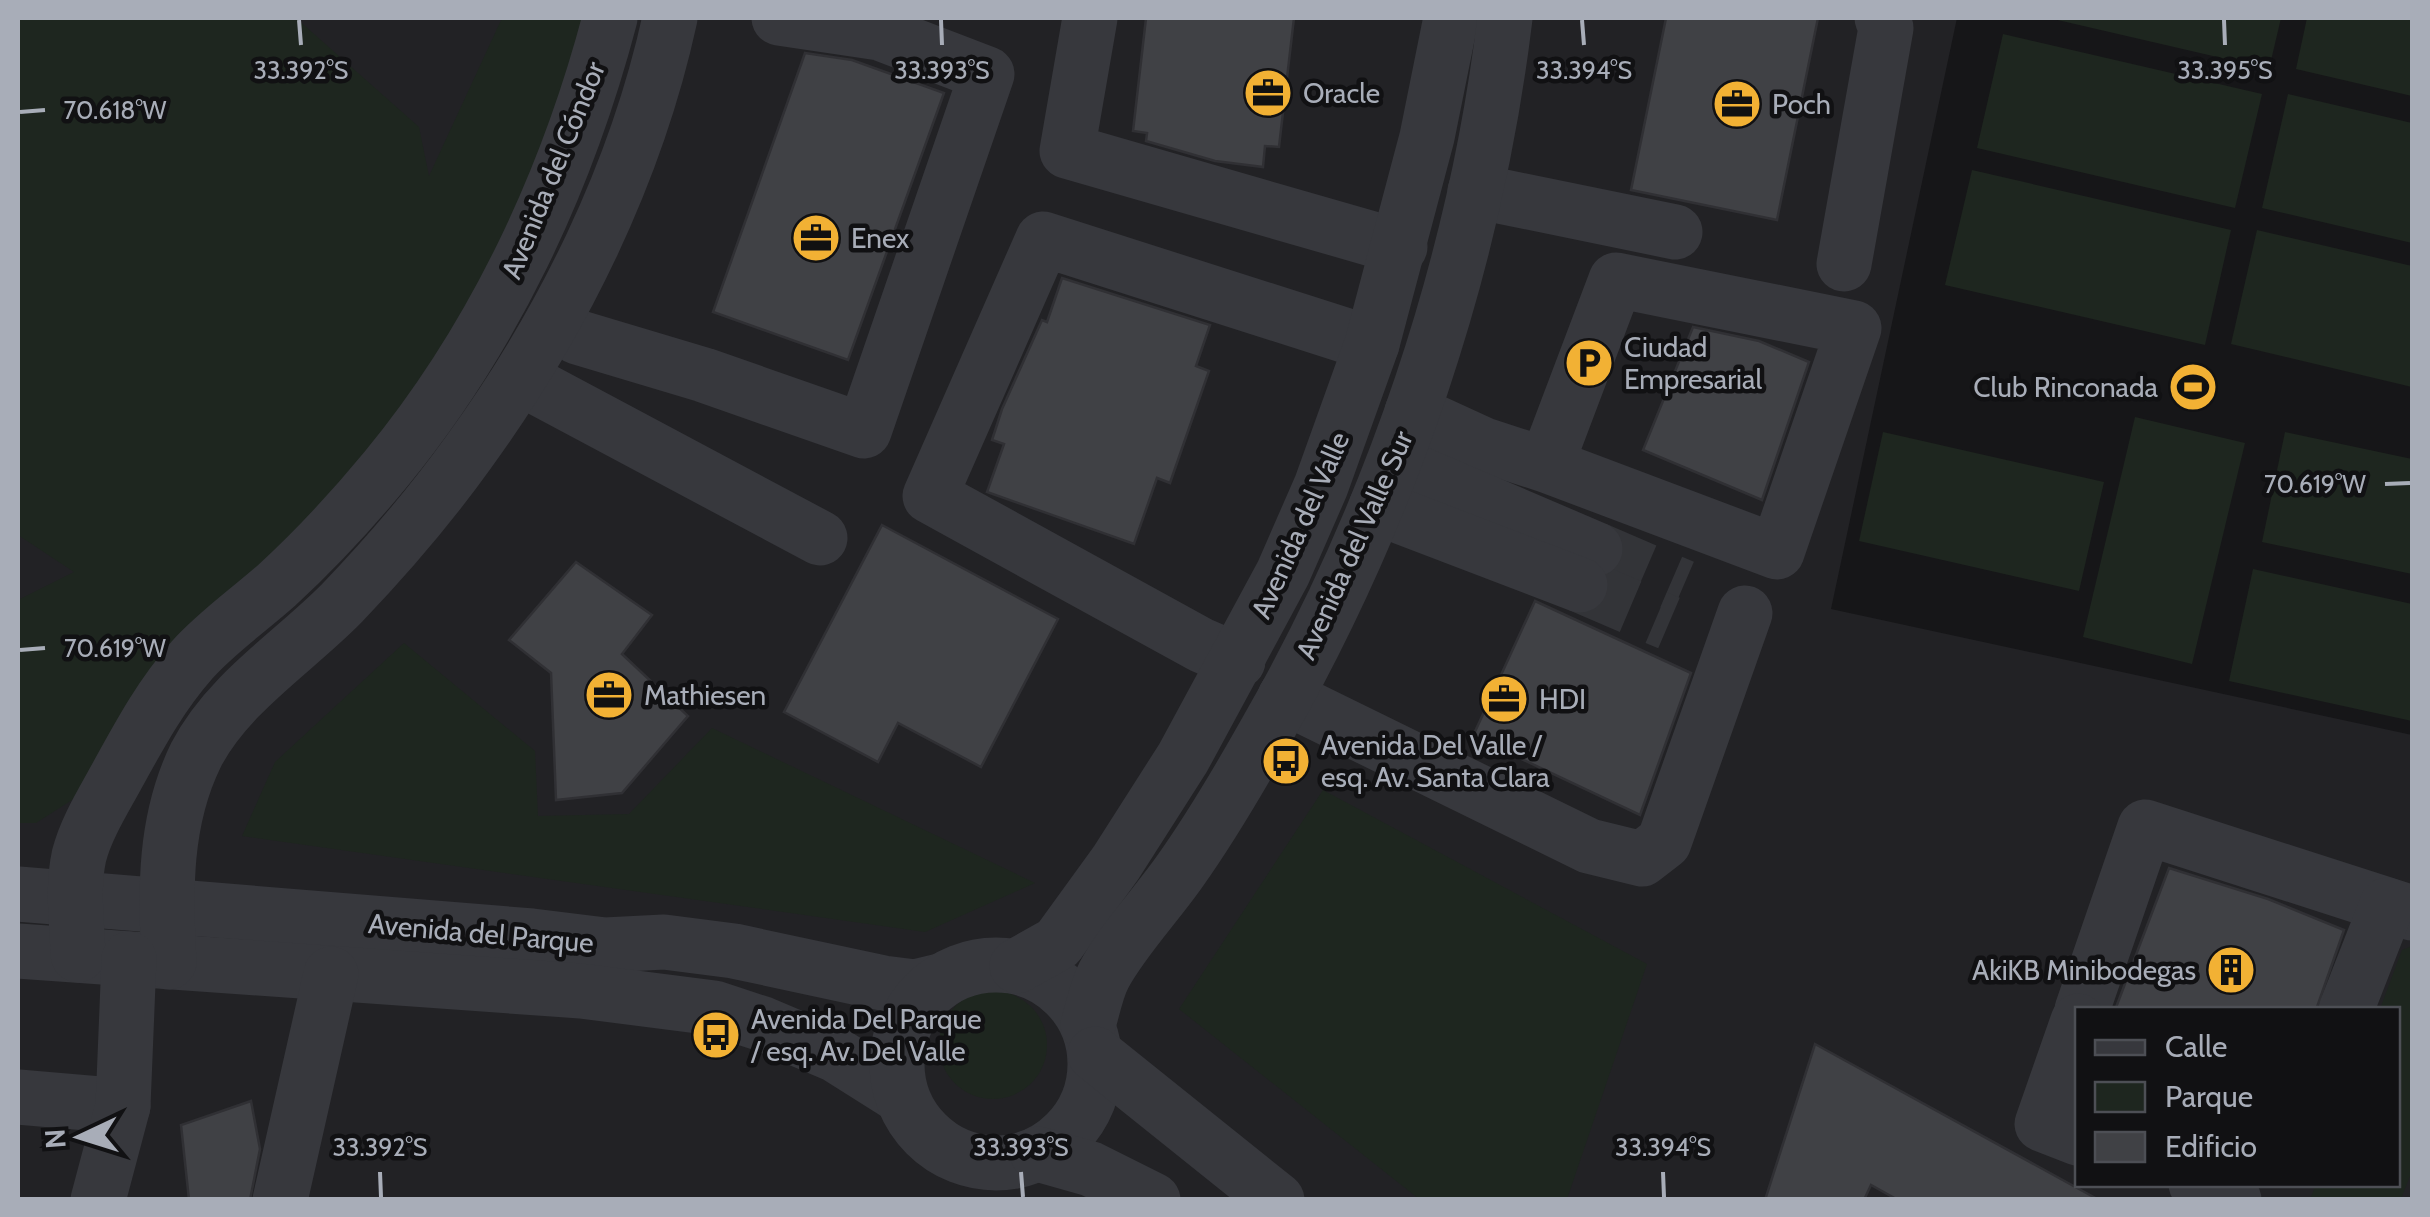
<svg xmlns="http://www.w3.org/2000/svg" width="2430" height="1217" viewBox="0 0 2430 1217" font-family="Cabin,sans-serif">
  <rect width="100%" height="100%" fill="#161618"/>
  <path fill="#222225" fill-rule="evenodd" d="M18,18H1957L1831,609L2412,735V1199H18ZM2078,1010H2398V1184H2078Z"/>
  <g fill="#1e261f">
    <path d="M18,18H296L419,127L429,176L502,18H592L473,322L97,784L36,823H18V600L74,572L18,535Z"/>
    <path d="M2049,18H2281L2269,69Z"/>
    <path d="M2307,18H2412V96L2296,69Z"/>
    <path d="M2003,34L2262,94L2235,208L1977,148Z"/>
    <path d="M2288,94L2412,123V243L2262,208Z"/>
    <path d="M1972,170L2231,230L2205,345L1945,285Z"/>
    <path d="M2257,230L2412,266V387L2231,344Z"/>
    <path d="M2135,417L2245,443L2192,664L2083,637Z"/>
    <path d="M1883,432L2104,482L2079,591L1859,541Z"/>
    <path d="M2285,432L2412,459V574L2262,542Z"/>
    <path d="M2253,569L2412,604V721L2229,681Z"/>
    <path d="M404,643L535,751L538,816L629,814L712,728L1035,883L925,932L242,836L275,762Z"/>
    <path d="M1323,790L1647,964L1567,1199H1419L1179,1009Z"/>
    <path d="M2412,946V1171L2401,1199H2310L2316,1185L2398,1184V1010L2380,1009L2402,950Z"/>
    <circle cx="993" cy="1045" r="54"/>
  </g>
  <g fill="#404145" stroke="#303034" stroke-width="2.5">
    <path d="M1146,18H1294L1279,147L1265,146L1263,167L1215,161L1146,141L1147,133L1133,131Z"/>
    <path d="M1666,18H1818L1777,220L1631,190Z"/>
    <path d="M805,53L852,60L944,93L848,360L713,312Z"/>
    <path d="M1062,278L1210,325L1196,366L1209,371L1170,483L1157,478L1134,544L987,492L1004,444L992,440L1002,409L1042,320L1047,322Z"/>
    <path d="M1693,327L1759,341L1809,362L1762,500L1643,450Z"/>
    <path d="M882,525L1058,619L981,767L898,723L878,762L784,712Z"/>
    <path d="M576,562L652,615L622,654L688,716L622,793L556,800L551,673L509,640Z"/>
    <path d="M1535,601L1691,673L1640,815L1473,736Z"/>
    <path d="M2169,868L2268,899L2344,930L2316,1010H2115Z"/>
    <path d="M1815,1044L2099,1200H1898L1871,1185L1864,1200H1765Z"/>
    <path d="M251,1101L260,1149L250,1200H189L181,1125Z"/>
  </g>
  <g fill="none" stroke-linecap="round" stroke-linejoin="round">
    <g stroke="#333438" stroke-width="55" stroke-dasharray="55 28" stroke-linecap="butt">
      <path d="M1595,549L1683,587"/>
      <path d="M1580,585L1669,623"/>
    </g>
    <g stroke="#37383d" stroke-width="55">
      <path d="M1090,18L1067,151L1400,247"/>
      <path d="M1475,191L1675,232"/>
      <path d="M1844,264L1886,28L1882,18"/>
      <path d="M554,320L577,337L704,375L864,431L987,74L880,33L779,18"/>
      <path d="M520,378L820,538"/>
      <path d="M1412,412L1484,445L1546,465L1777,552L1854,328L1616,280L1546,465"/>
      <path d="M1394,463L1595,549"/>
      <path d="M1376,507L1580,585"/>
      <path d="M1238,661L1201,645L930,496L1043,239L1372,344"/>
      <path d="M1285,697L1589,846L1642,859L1664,842L1745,613"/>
      <path d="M18,894L532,936L605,945L664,942L734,951L883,983L915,987L940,981"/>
      <path d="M18,951L581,991L714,1008L763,1024L836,1055L901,1096"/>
      <path d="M78,955C77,922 72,888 79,856C86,828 104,800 118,774C140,734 161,695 192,660C217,632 249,610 277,585C315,550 353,509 386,469C494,338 567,181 610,18"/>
      <path d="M169,962C165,891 164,820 196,755C228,693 294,652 342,603C387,556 430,506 468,453C562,324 636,174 670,18"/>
      <circle cx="996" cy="1064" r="99"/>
      <path d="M1017,966L1058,943L1116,863L1183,758L1283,573L1321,486L1372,344L1427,137L1451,18"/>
      <path d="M2082,1010L2145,827L2412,913"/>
      <path d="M2346,1010L2387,905"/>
      <path d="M2078,1021L2042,1124L2078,1138"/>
      <path d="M1088,1025C1093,1009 1096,990 1104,975C1122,941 1157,904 1180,871C1212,826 1240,778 1267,730C1391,513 1475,266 1505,18"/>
      <path d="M1095,1054L1277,1200"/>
      <path d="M18,1097L123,1106"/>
      <path d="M1038,1154L1091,1169L1153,1200"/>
      <path d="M2196,1184L2234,1200"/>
      <path d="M98,1200L123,1106L129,959"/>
      <path d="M280,1200L331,974"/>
    </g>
  </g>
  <path fill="none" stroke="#a8adb8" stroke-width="4" d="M299,20L301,45M941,20L942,45M1582,20L1584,45M2224,20L2225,45M20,112L45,110M2385,484L2410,483M20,650L45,648M380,1172L381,1197M1021,1172L1023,1197M1663,1172L1664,1197"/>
  <defs>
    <g id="office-disc" transform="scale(2.5)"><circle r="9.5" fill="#f2b134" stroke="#111113"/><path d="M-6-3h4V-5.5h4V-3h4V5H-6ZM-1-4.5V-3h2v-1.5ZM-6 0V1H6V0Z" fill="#111"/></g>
    <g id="parking-disc" transform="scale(2.5)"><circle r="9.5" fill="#f2b134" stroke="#111113"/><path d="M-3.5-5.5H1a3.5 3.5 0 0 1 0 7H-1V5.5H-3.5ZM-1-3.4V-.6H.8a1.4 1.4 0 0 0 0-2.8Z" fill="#111"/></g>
    <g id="stadium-disc" transform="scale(2.5)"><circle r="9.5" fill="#f2b134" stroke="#111113"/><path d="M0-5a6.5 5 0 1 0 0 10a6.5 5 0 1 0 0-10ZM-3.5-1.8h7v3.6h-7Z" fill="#111"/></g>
    <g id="bus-disc" transform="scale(2.5)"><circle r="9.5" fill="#f2b134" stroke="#111113"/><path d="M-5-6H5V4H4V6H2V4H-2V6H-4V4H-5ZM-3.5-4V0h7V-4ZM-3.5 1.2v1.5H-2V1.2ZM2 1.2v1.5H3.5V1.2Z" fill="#111"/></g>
    <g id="building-disc" transform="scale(2.5)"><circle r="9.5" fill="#f2b134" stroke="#111113"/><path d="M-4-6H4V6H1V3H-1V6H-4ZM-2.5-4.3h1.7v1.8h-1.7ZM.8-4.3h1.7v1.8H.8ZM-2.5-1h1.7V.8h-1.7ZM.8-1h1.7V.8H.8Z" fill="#111"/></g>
  </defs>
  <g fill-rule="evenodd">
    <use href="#office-disc" x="1268" y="93"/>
    <use href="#office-disc" x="1737" y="104"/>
    <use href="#office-disc" x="816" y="238"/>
    <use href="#parking-disc" x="1589" y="363"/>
    <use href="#stadium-disc" x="2193" y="387"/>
    <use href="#office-disc" x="609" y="695"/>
    <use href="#office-disc" x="1504" y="699"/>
    <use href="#bus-disc" x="1286" y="761"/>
    <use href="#building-disc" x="2231" y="970"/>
    <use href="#bus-disc" x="716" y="1035"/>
  </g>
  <g text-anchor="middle" stroke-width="9" stroke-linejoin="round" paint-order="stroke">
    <g font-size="28" fill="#a8adb8" stroke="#111113" text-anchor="start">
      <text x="1303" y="103">Oracle</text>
      <text x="1772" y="114">Poch</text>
      <text x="851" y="248">Enex</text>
      <text x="1624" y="357">Ciudad<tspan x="1624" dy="32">Empresarial</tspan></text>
      <text x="2158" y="397" text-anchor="end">Club Rinconada</text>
      <text x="644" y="705">Mathiesen</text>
      <text x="1539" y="709">HDI</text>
      <text x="1321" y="755">Avenida Del Valle /<tspan x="1321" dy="32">esq. Av. Santa Clara</tspan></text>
      <text x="2196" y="980" text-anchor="end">AkiKB Minibodegas</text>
      <text x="751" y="1029">Avenida Del Parque<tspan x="751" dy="32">/ esq. Av. Del Valle</tspan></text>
    </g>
    <g font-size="28" fill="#a8adb8" stroke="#111113">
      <text transform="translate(553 170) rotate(-68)" y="10">Avenida del Cóndor</text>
      <text transform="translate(1300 525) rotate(-66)" y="10">Avenida del Valle</text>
      <text transform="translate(1354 545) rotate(-66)" y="10">Avenida del Valle Sur</text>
      <text transform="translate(481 933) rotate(5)" y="10">Avenida del Parque</text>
    </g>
  </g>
  <g font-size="25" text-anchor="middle" fill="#a8adb8" stroke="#111113" stroke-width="9" stroke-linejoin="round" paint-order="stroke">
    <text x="301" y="79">33.392°S</text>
    <text x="942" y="79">33.393°S</text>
    <text x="1584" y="79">33.394°S</text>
    <text x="2225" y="79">33.395°S</text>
    <text x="115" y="119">70.618°W</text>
    <text x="2315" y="493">70.619°W</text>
    <text x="115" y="657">70.619°W</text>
    <text x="380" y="1156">33.392°S</text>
    <text x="1021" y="1156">33.393°S</text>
    <text x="1663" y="1156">33.394°S</text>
  </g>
  <rect width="2430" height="1217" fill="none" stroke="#a8adb8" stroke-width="40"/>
  <rect x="2075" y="1007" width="325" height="180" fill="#111113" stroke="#4d4f55" stroke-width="2.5"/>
  <rect x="2095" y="1040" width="50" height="15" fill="#37383d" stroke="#4d4f55" stroke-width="2.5"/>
  <text x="2165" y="1057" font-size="30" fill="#a8adb8">Calle</text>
  <rect x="2095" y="1082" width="50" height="30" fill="#1e261f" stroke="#4d4f55" stroke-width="2.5"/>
  <text x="2165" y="1107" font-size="30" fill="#a8adb8">Parque</text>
  <rect x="2095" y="1132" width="50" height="30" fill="#404145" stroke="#4d4f55" stroke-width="2.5"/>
  <text x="2165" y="1157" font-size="30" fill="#a8adb8">Edificio</text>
  <g transform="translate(80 1137) rotate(266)" stroke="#111113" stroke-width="8" paint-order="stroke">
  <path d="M0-8L18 38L0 25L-18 38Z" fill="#a8adb8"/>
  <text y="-15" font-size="28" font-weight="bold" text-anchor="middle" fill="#a8adb8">N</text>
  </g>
</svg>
